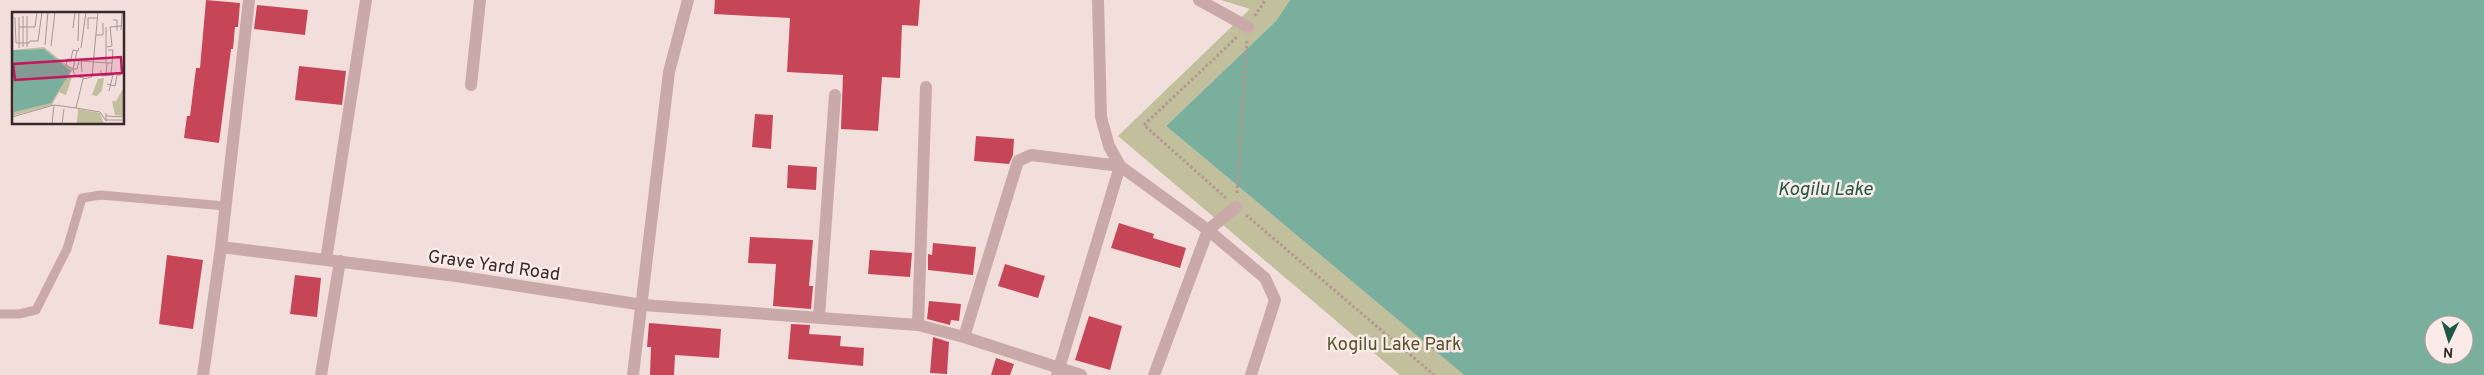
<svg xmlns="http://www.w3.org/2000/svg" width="2484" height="375" viewBox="0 0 2484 375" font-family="Overpass,sans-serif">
  <rect width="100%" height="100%" fill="#f2dfdc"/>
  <path fill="#c1bf9c" d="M1221,0H1290L1276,21L1166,126L1464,375H1400L1118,136L1250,9Z"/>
  <path fill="#7baf9d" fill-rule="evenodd" d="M1290,0H2484V375H1464L1166,126L1276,21ZM2434,325H2464V355H2434Z"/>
  <g fill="#c64658">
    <path d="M206,0L240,3L238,27H235L233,49H231L219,143L184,138L187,116H190L196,68H200Z"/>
    <path d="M715,0H920L918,26L902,25L900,78L882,77L878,131L841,129L843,75L787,72L790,18L714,14Z"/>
    <path d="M257,5L308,10L305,35L254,29Z"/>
    <path d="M299,66L346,71L342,105L295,100Z"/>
    <path d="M755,114L773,115L771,149L752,147Z"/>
    <path d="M976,136L1014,139L1013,155L1009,164L974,161Z"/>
    <path d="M788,165L817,167L816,190L787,188Z"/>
    <path d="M1119,223L1154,234L1153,238L1186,248L1180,268L1111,248Z"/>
    <path d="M750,237L813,240L809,286H813L811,309L773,306L776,264L748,263Z"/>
    <path d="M933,243L976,247L973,275L928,270V254L932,255Z"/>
    <path d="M870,250L912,253L910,277L868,274Z"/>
    <path d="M167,255L203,260L193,329L159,324Z"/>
    <path d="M1005,264L1045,276L1038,298L998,286Z"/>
    <path d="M295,275L321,278L317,317L290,314Z"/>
    <path d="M929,301L961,304L959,321L951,320L950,325L927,319Z"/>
    <path d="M1089,316L1122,326L1110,370L1075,360Z"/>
    <path d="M649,323L721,329L719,358L675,355L674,375H650L651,347H647Z"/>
    <path d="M791,324L810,325L809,334L841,336L840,346L864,348L863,366L788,359Z"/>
    <path d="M933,337L949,342L947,374L930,373Z"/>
    <path d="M996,358L1014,364L1010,375H991Z"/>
  </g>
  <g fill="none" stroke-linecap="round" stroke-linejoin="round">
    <g stroke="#b69492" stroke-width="3" stroke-dasharray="2.5 2.5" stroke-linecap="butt">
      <path d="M1255,16L1265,0"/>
      <path d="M1237,193L1247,40"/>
      <path d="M1226,198L1144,125L1238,36"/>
      <path d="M1246,215L1434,375"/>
    </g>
    <path stroke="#caaaa8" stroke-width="9" d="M0,314H19L36,310L67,249L82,198L101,195L225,206"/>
    <g stroke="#caaaa8" stroke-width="12">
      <path d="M249,0L221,247L326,260L366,0"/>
      <path d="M1098,0L1101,117L1109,146L1120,166"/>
      <path d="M1199,0L1248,27"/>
      <path d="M471,85L480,0"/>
      <path d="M326,260L456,276L643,305L918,325L926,87"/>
      <path d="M819,317L835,95"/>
      <path d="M918,325L964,337L1081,375"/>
      <path d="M964,337L1018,161L1031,155L1120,166"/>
      <path d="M203,375L221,247"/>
      <path d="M321,375L340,261"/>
      <path d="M633,375L669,72L688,0"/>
      <path d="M1057,375L1120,166L1208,230L1265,278L1275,300L1251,375"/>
      <path d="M1154,375L1208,230L1236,207"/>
    </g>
  </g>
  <g text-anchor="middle" stroke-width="5" stroke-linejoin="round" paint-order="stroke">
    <g font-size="18" fill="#372829" stroke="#faebe8">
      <text transform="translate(494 265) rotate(8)" y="6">Grave Yard Road</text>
    </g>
    <g font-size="18" fill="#55542c" stroke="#faebe8">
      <text x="1394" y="350">Kogilu Lake Park</text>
    </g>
    <g font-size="19" font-style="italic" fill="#1e5846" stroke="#faebe8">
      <text x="1825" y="195">Kogilu Lake</text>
    </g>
  </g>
  <g transform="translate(12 12)">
    <rect width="112" height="112" fill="#f2dfdc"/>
    <path d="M32,35L61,58L56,64L60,65L54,83L47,80L40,93L0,104V61L2,100L59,59L32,37L0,38ZM92,66L90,78L85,84L80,83L86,67ZM112,75V104L103,103L100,89H104ZM66,97L88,101L92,112L65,111Z" fill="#c1bf9c"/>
    <path d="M32,37L59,59L39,91L2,100L0,38Z" fill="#7baf9d"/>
    <path fill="none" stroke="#a79694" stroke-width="1" d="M11,4V35M7,5V36M0,6H3L4,31H17L18,29H26L30,0M101,8H105V19M7,15H23L25,0M94,15V50M61,16L63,0M76,17V6H85M109,18L110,1M84,23H91V11M66,29L67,0M33,33L36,0M39,34L43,0M15,35V4M95,35L100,34L98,15L109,14M69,36L74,0M96,38H101L100,51M65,39L61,57L54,53L55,47H59L61,38L66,39L67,36M89,58V64L101,63L97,79M70,60L69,49L95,51M56,63L72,66M94,63L95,51H100L99,63M63,65L61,57H65L67,49M95,72L103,74L105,63H109M64,96L88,100L94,109M94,101V108H113M94,104L113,105M0,105L42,93L64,96L71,67L80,65L86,0M40,112L42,93M50,112L52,97"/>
    <path fill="#c2185b" fill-opacity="0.15" stroke="#c2185b" stroke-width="2.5" d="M109,45L110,61L3,68L1,52Z"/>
    <rect width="112" height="112" fill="none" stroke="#372829" stroke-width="2.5"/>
  </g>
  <g transform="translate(2449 340) rotate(184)"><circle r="24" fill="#faebe8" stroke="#ac9d9c"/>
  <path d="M0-4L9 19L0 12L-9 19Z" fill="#1e5846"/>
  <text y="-8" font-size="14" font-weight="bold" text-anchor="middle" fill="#372829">N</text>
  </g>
</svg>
